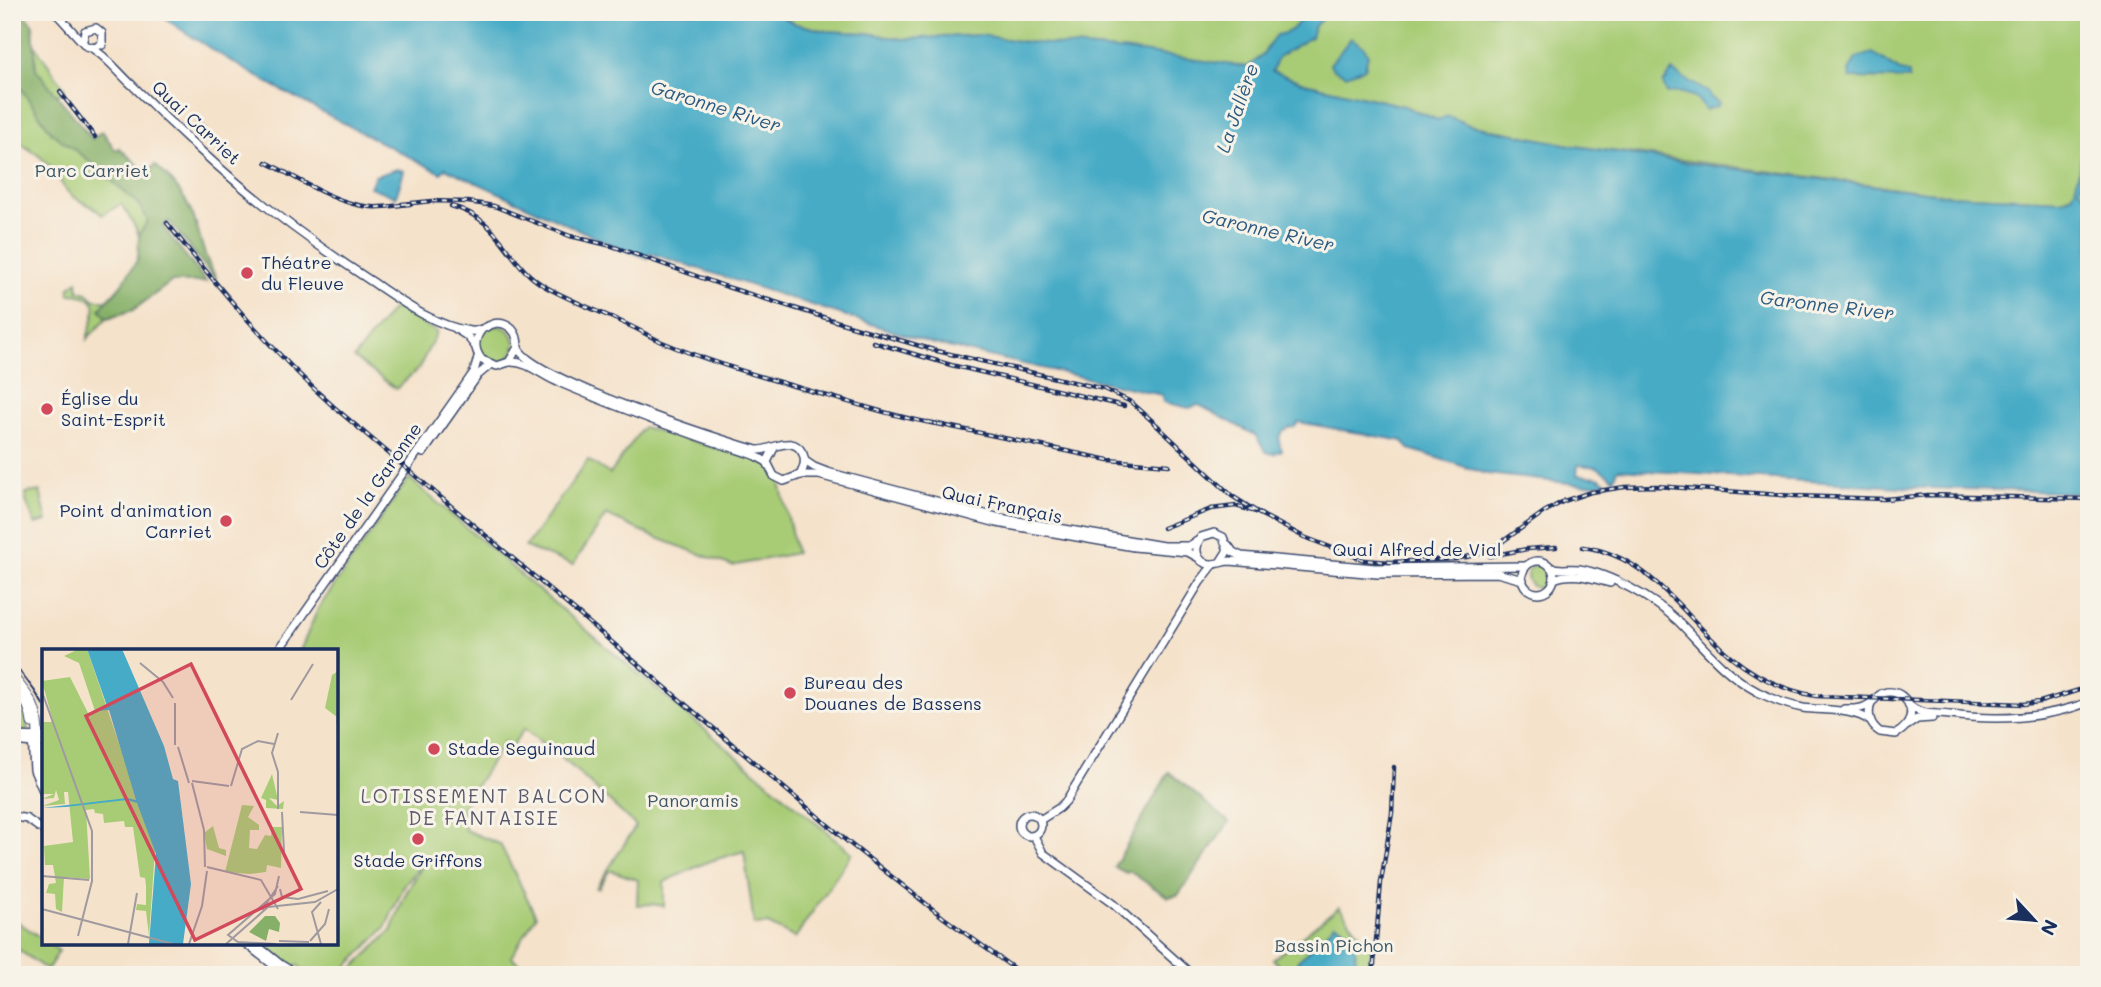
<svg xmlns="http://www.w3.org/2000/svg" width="2101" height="987" viewBox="0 0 2101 987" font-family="Mali,sans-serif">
  <rect width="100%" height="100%" fill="#f7f3e8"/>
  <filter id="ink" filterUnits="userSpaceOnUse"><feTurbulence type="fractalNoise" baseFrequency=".0143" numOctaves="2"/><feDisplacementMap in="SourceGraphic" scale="14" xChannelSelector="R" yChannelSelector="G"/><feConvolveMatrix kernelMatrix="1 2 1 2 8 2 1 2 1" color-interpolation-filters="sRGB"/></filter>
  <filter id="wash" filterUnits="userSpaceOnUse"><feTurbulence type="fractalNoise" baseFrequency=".00686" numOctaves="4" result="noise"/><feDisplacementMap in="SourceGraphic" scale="28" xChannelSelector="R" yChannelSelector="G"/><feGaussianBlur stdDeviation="1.57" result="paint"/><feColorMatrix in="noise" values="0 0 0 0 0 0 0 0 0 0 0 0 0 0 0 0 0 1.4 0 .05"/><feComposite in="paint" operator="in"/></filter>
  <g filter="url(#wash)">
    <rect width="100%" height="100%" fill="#f5e2cb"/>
    <g fill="#a8cc76" stroke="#627e6a" stroke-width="2">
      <path d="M12,12L65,89L57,96L92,139L102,131L116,151L119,148L147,173L155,165C174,182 188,199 196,224C202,243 204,260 216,277L214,278L169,221L163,227L206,282H171L133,310L107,318L87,339C92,317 109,295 69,294L70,287L78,281V290L87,293L95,300H107C123,284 148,257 138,233C134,223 127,213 121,204L102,215C94,205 80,203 70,194C62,187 61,181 55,173C46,159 27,146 12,139Z"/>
      <path d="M772,12H2089V199L2080,190L2061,200L1950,195L1575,146L1469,125L1448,116L1438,120L1404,106L1304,83L1272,71L1141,52L1025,42L980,35L902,39L867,33L827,31L796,24Z"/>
      <path d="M394,307L437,332L419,368L396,389L354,358Z"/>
      <circle cx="497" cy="344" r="18"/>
      <path d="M643,427L776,465L796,553L732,566L652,536L606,515L573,565L525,547L588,460L610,474Z"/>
      <path d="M409,478L528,581L852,853L795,938L768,924L754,925L744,851L707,862L664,882V906L651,904L637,905L638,880L613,871H609L598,889L596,888L636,826L570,765L524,729L511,747L504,742L463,806L465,830L500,844L536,916L511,957L537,975H346L391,931L405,895L427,858L404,886L385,928L339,975H310L304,972L298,965L292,967L259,943H336V651H300L318,609Z"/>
      <path d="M40,491L47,521L35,524L26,501V493Z"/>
      <circle cx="1539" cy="576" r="12"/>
      <path d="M12,695C25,702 27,714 28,728L21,734H12Z"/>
      <path d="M1339,907L1372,950L1367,975H1287L1273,959Z"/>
      <path d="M12,918L44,940V943H48L59,951L47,970L12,945Z"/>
    </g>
    <g fill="#86b067" stroke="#507062" stroke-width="2">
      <path d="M12,12H23L33,25L36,69L92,139L102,131L116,151L119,148L147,173L155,165C174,182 188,199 196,224C202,243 204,260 216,277L214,278L169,221L163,227L206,282H171L133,310L107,318L100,309L120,287L138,259L139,235L148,220L138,204L86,158L52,133L17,83L12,75Z"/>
      <path d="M1169,772L1229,822L1178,895L1168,897L1129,871L1127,873L1114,867Z"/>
    </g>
    <g fill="#46abc6" stroke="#306d92" stroke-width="2">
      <path d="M156,12H772L796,24L827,31L867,33L902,39L980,35L1025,42L1141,52L1248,67L1263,54L1276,35C1296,32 1294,26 1306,12H1328L1314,27L1311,37L1278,57L1272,71L1304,83L1404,106L1438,120L1448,116L1469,125L1575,146L1689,163L1950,195L2061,200L2071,196L2075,189L2089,123V144L2080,190L2089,199V493L1899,487L1618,469L1614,479L1597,467L1578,465L1577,475L1598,477L1608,483L1585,485L1487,474L1409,449L1403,441L1298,422L1295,427C1281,427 1275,438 1282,450L1273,454L1266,452L1255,435L1199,405L1189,408L1163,402L1162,395L930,343L650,253L648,258L612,245L445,168L441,173C344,123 245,76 156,12Z"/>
      <path d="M1351,38L1364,47L1368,55L1365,68L1346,75L1333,69L1330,64Z"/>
      <path d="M1873,53L1900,71L1909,73V79L1850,78L1849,71L1856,58Z"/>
      <path d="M1672,71L1709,93L1710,97L1719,103L1718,106L1705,110C1700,98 1682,89 1667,94L1663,84Z"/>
      <path d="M397,169L404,171L396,197L370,187L375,176Z"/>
      <path d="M1335,924C1356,931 1360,958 1352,975H1310L1297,962Z"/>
    </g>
  </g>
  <g filter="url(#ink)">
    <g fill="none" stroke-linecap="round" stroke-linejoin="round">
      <g stroke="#3c4a6e" stroke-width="10">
        <g id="secondary">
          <path d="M55,12L86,46L95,48L102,43"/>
          <path d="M83,40L85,31L96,28L102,33V45"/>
          <path d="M92,48C108,58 118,72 131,84C154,107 177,129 201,151C253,199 311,242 371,281C401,301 434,326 470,331C484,333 492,318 506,325C515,329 518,338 518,347L509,362L497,366L482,360C473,349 474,339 482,329"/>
          <path d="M456,329L467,336L475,346"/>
          <path d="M518,348C532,379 718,439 757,450C772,451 793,433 803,454C806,461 804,468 800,475L784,481L774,476L767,462L774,448"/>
          <path d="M510,362C528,361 542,376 558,382C623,410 688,434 754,455L767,462"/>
          <path d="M423,453L478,375L490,365"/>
          <path d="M805,461L814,467L827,472L1000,518L1163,546H1189L1199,540"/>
          <path d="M800,475H819L997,523L1134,547L1188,552L1199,558"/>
          <path d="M1228,545L1233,552L1241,556L1375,568L1526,566"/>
          <path d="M1221,561L1228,550L1223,537L1214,533L1201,537C1194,547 1195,564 1212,564C1218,564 1224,561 1230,561L1377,574L1497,573L1523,580"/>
          <circle cx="1538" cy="577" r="16"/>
          <path d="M1552,568C1561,570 1570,568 1579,569C1611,574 1654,599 1678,621C1704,647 1724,674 1758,692C1772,699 1787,705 1803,708C1824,711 1853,708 1870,721"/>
          <path d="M1554,579C1572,571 1592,578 1610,583"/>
          <path d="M278,651L474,372L478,357"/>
          <path d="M1909,705C1921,716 1935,713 1950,715C1997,721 2044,719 2089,702"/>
          <path d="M1844,709C1851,709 1859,710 1866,706C1873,703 1876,696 1883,693C1899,688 1914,703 1910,718C1908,726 1903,730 1896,734L1880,732C1870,725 1867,715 1871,703"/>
          <path d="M1908,725L1917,719L1932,718"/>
          <path d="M12,736L44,737"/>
          <path d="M32,737L34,770L44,793"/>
          <path d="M38,737V757L44,784"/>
          <path d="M12,741L44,744"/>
          <circle cx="1030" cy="825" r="11"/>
          <path d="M12,816L27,819L44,831"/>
          <path d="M1040,820L1059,808L1066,801L1200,582L1214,564"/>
          <path d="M1034,836L1043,853L1113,904L1192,975"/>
          <path d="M245,943L286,975"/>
          <path d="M254,943L280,964L298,975"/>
        </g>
      </g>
      <g stroke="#3c4a6e" stroke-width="11">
        <g id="highway">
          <path d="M12,676C31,699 38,706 38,737"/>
          <path d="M12,692C27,698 30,708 32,723"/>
        </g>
      </g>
      <use href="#secondary" stroke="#fff" stroke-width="7"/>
      <use href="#highway" stroke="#fff" stroke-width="9"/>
      <path stroke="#1b2f5e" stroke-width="2" d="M12,661L34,690L44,706"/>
      <g stroke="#1b2f5e" stroke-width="4.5">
        <g id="rail">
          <path d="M60,92L95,137"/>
          <path d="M197,122L205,126"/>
          <path d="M266,162C298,178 334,204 371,207C384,208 397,205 410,204"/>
          <path d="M402,204L432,201L468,202L494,206L570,236L612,246L727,287L845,324L937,351L1104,389L1131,402L1159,427"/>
          <path d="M451,206C504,220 505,264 546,287C573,302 601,312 628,325C640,330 650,337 662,342C714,364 770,379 824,395C861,405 899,418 937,424"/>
          <path d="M167,223C219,288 271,351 334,407L848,842L944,918L1023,975"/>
          <path d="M873,342L951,365L1124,406"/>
          <path d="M928,422L1109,460L1169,465"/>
          <path d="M1154,423L1232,496L1262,515"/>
          <path d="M1163,528L1211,509L1236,506L1256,512L1304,537L1364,560L1391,562L1456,559"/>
          <path d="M1583,547C1649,555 1682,615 1729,655C1755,677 1783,690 1816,696L2023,704L2040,702L2089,687"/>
          <path d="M1490,556L1527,549L1556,547"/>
          <path d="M1447,559L1467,557L1492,549L1544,512L1564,501L1591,492L1625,487L1656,486L1795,496L1885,499L1928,495L2089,499"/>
          <path d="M1373,975L1381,882L1392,813L1394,767"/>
        </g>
      </g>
      <use href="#rail" stroke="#f7f3e8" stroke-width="2" stroke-dasharray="5" stroke-linecap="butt"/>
    </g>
  </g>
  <g fill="#d1495b" stroke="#f7f3e8" stroke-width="2.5">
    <circle cx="247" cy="273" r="7"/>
    <circle cx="47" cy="409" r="7"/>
    <circle cx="226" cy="521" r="7"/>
    <circle cx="790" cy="693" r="7"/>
    <circle cx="434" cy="749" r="7"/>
    <circle cx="418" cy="839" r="7"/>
  </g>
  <g text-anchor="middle" stroke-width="6" stroke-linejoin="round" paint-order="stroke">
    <g font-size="18" fill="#1b2f5e" stroke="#f7f3e8">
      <text transform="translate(196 123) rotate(43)" y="6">Quai Carriet</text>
      <text transform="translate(368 496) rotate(-55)" y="6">Côte de la Garonne</text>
      <text transform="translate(1002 505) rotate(12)" y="6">Quai Français</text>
      <text x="1417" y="556">Quai Alfred de Vial</text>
    </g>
    <g font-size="18" fill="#3e5664" stroke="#f7f3e8">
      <text x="92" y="177">Parc Carriet</text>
      <text x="693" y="807">Panoramis</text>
      <text x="1334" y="952">Bassin Pichon</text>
    </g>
    <g font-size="18" fill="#1b2f5e" stroke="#f7f3e8" text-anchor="start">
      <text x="261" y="269">Théatre<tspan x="261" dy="21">du Fleuve</tspan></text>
      <text x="61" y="405">Église du<tspan x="61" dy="21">Saint-Esprit</tspan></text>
      <text x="212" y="517" text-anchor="end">Point d'animation<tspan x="212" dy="21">Carriet</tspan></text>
      <text x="804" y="689">Bureau des<tspan x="804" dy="21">Douanes de Bassens</tspan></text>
      <text x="448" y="755">Stade Seguinaud</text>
      <text x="418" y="867" text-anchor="middle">Stade Griffons</text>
    </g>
    <g font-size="19" font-style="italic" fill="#2a5a82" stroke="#f7f3e8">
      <text transform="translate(716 106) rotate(17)" y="7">Garonne River</text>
      <text transform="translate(1237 108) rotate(-71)" y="7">La Jallère</text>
      <text transform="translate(1268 230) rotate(13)" y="7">Garonne River</text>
      <text transform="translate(1827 305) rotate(7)" y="7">Garonne River</text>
    </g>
    <g font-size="19" letter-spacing="2" fill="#5c586c" stroke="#f7f3e8">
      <text x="484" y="803">LOTISSEMENT BALCON<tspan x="484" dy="22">DE FANTAISIE</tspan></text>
    </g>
  </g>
  <g transform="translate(42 649)">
    <rect width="296" height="296" fill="#f5e2cb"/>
    <path d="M37,0H45L113,201L107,287L104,262L94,261L95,255L104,256V237L103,229L98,228L91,178H83L82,172L62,174L61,165L53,164L52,160L44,161L48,230L22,228L20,263L14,260L13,245L4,244L7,235L14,234L11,216H3L2,197L31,193L26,143H22L23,155L0,157L17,151L14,141L12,149L0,150L12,145H0V73H11L0,32L28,28L46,64L53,62L37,14L22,7ZM296,22V73L294,75L295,68L283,59L290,26ZM230,125L236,151L227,149L235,157L242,152L241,160L224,159V151L219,149ZM200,156L212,157L206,168L217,176V181H208L207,199L215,200L223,186L229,187L230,178H240L239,219L225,216L224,223L208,225L183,223ZM171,177L177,199L184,201V207L165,200L162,184Z" fill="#a8cc76"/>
    <path d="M223,267H233L238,274L237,283L227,280L224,292L207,283Z" fill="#86b067"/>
    <path d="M45,0H80L122,97L131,130L136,132L149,235L141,295H107L114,205L95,154L85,151L24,158L0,159L85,149L94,151L67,61L54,62L65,57Z" fill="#46abc6"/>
    <path fill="none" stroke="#9e9a9f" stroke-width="2" d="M98,14L121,33L131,49M0,43L50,182V232L36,287M249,51L271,15M133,54V96M236,84L230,104L236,123V160M136,98L147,134M150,132L187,137M150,134L162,181M189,137L200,100L216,92L232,95M240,163L242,203M258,163L296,166M162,181L163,218M165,218L219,231L236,260M0,227L47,231M238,240L240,248L256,250L286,242M0,260L131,295M220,261L236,237M237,292L267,293M268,292L283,275L287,260M86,295L95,244M147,295L160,257L165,222M184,295L226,258L273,253L296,240M234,295L196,293L186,286L233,245L237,227M279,295L270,263L279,253"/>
    <path fill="#d1495b" fill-opacity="0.15" stroke="#d1495b" stroke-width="3.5" d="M149,15L259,240L153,291L44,67Z"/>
    <rect width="296" height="296" fill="none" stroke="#1b2f5e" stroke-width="3.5"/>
  </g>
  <rect width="2101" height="987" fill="none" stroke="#f7f3e8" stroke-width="42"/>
  <g transform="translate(2034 920) rotate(116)" stroke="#f7f3e8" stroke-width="5" paint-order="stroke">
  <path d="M0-5L12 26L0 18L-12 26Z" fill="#1b2f5e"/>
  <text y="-10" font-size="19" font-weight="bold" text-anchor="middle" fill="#1b2f5e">N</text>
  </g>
</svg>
